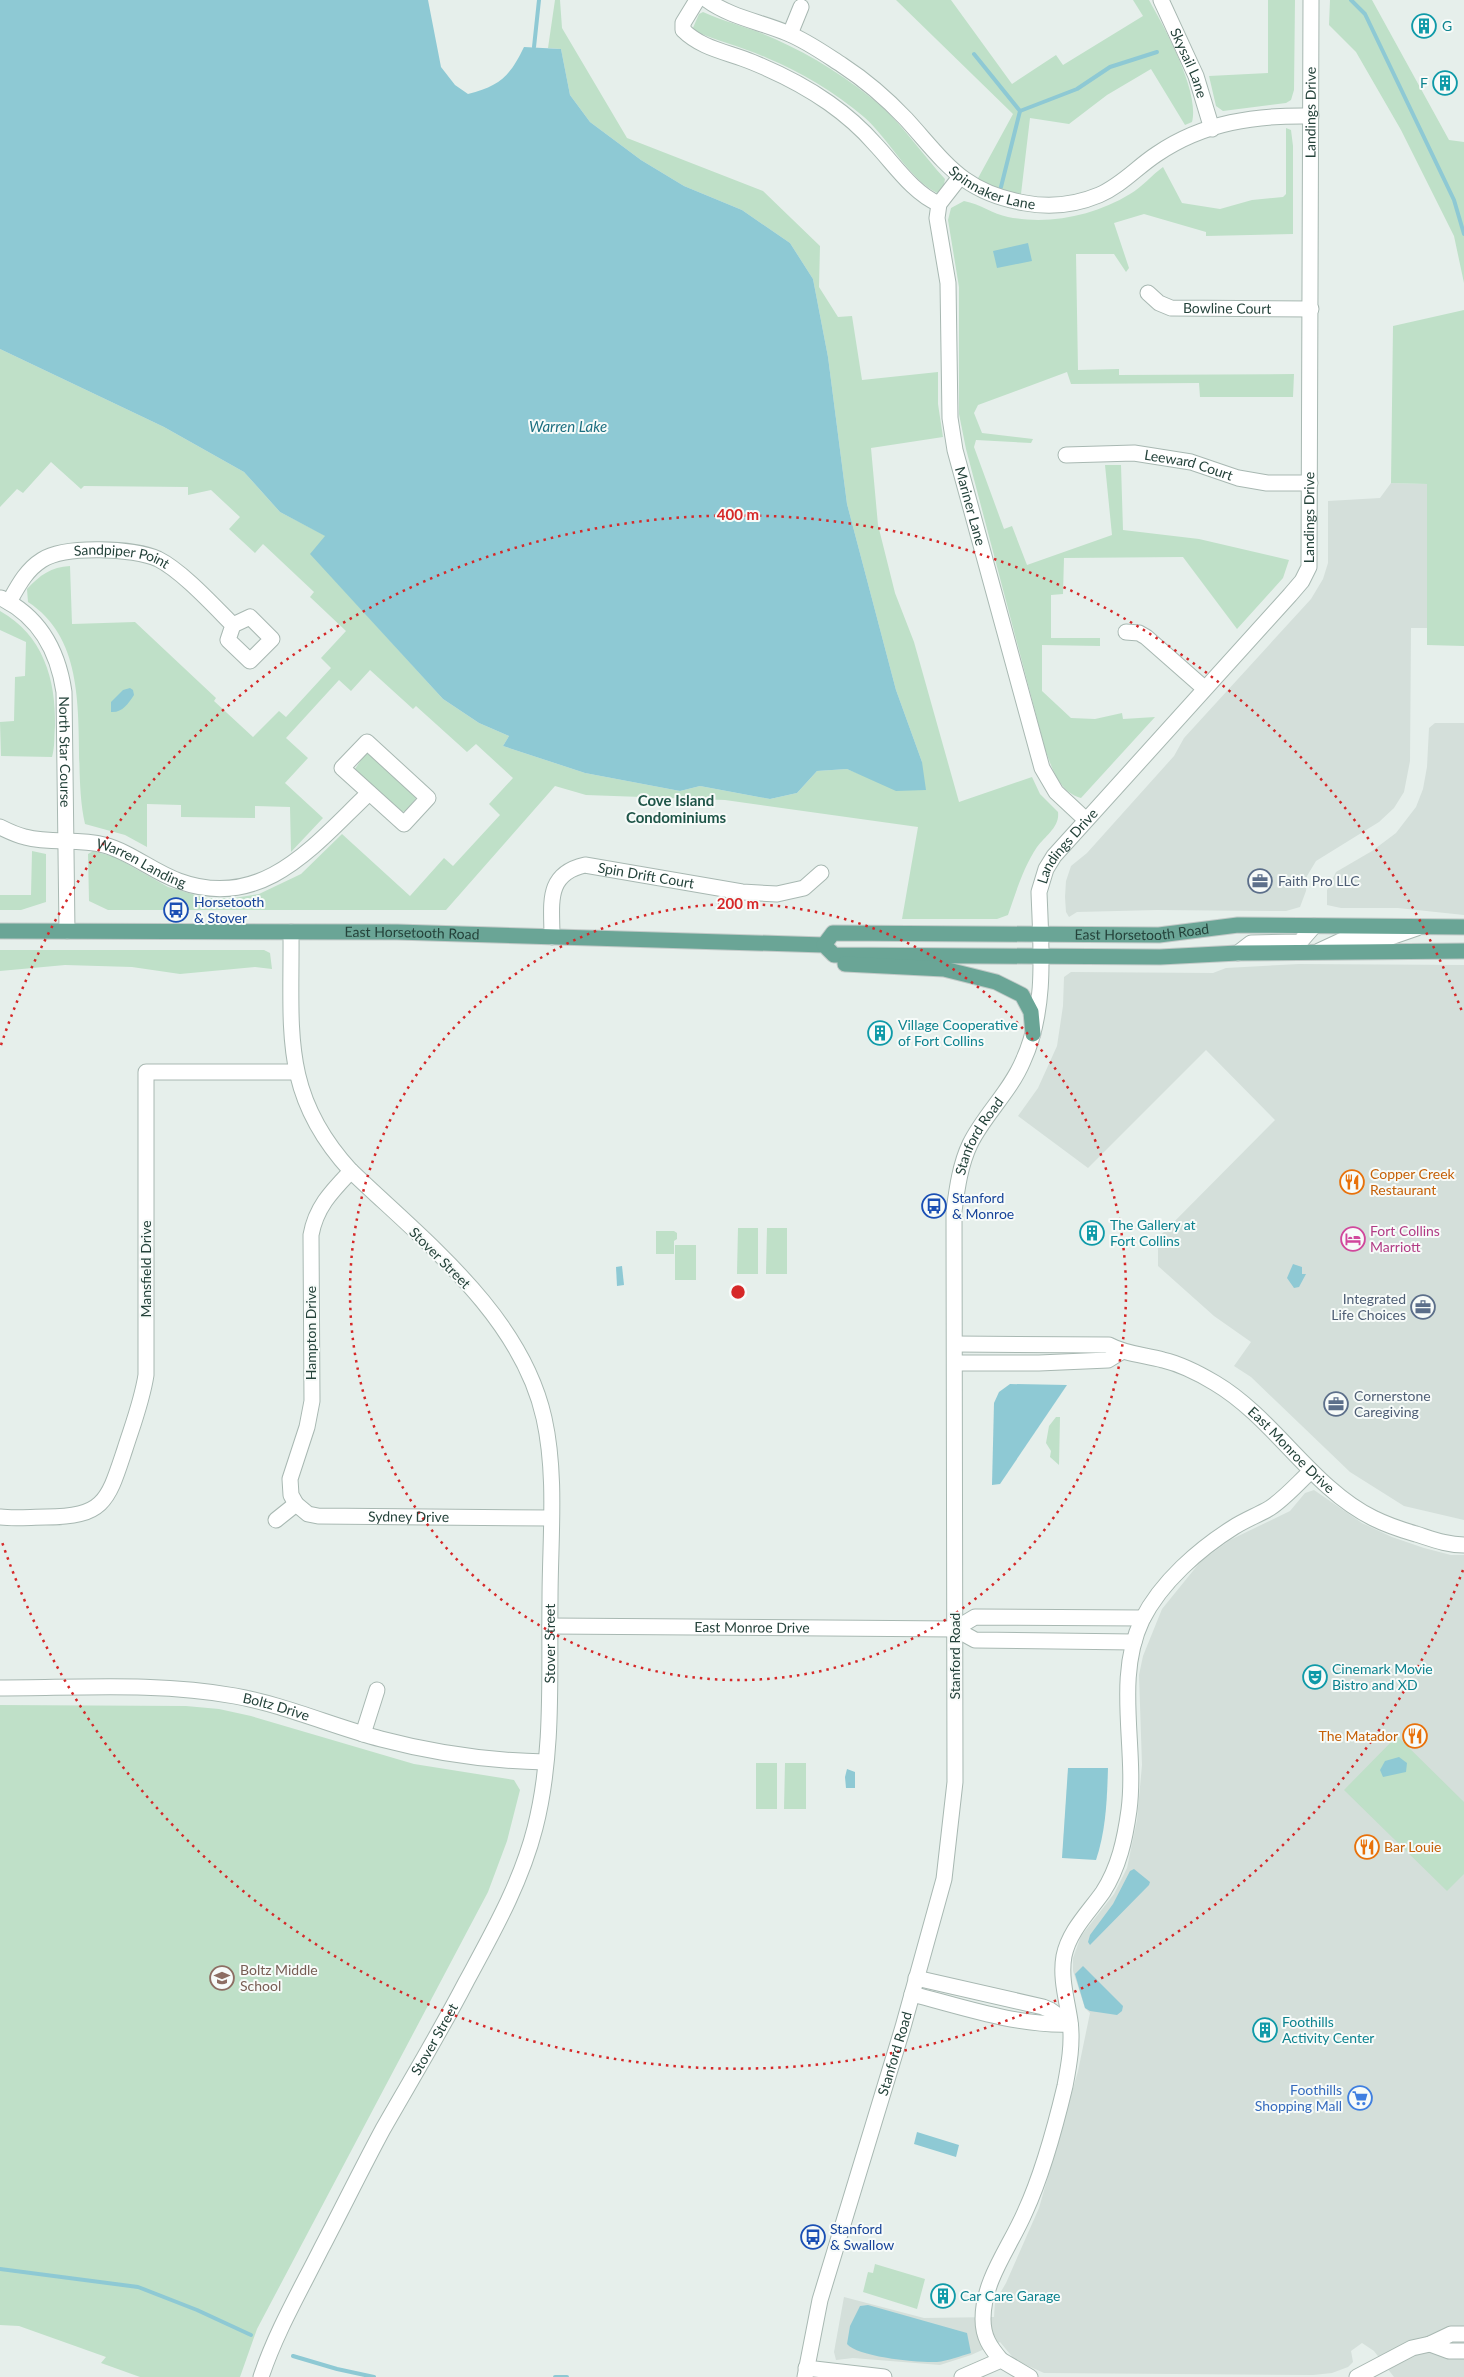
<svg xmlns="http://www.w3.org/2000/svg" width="1464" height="2377" viewBox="0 0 1464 2377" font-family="Lato,sans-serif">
  <rect width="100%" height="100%" fill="#e6efeb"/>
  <g fill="#d4dfda">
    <path d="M1391,483L1427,484V628H1411L1410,761L1404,792L1394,808L1379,822L1316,861L1307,876L1306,891L1300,907L1286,911L1157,910L1077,912L1069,917L1066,912L1065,897L1066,881L1071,866L1087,853L1174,756L1184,738L1311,599L1323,579L1328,563V501L1380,498Z"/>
    <path d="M1435,723H1464V915L1398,908H1341L1327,905V890L1336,872L1372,851L1396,833L1416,807L1423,789L1427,767L1429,728Z"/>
    <path d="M1299,964L1464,965V1520L1404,1506L1350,1472L1251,1377L1234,1366L1251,1342L1214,1316L1158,1266V1238L1275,1120L1206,1050L1088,1168L1018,1116L1038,1088L1057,1046L1063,1006L1064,977L1071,972L1213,973L1226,968Z"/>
    <path d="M1314,1490L1362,1523L1392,1537L1424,1548L1451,1555H1464V2377H1394L1374,2351L1362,2343L1351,2351L1353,2362L1348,2367L1332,2373L1313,2375L1044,2373L1015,2360L1000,2342L971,2355L940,2365L853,2358L836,2360L834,2352L844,2297L924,2318L994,2317L995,2302L1006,2283L1039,2208L1078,2071L1090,2013L1085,2008L1073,1971V1958L1081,1936L1114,1894L1127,1868L1137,1820L1142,1765L1139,1675L1143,1656L1162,1609L1201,1561L1230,1540L1290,1511L1305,1493Z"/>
  </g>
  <g fill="#bfe0c8">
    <path d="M555,0H560L562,28L627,138L763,191L820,246L819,287L838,317L852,316L862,380L938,372V404L943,437L871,448L878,525L895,593L914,642L959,802L1032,777L1040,794L1058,812C1060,827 1045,836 1037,847C1023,868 1016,892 1008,915L997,919H902L918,827L725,800L586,795L555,786L446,910H108L89,901L88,854L93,851L115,857L168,887L206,898H234L259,894L301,874L342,834L410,896L444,858L453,866L500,815L489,804L513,778L476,744L467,752L416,706L413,709L370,670L351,691L339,680L286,738L308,758L285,783L323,818L291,852L290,807L255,806V818L181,817V805L147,804V847L125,835L85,824C69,754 100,649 28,602L27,589C40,575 51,567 70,566L72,624L135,622L216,698L214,701L253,737L279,711L286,717L331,668L321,658L346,631L310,597L314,592L263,544L255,553L229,529L240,517L211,490L188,495V487L84,486L81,489L51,462L23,493L17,489L0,507V349L164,427L244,472L280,512L326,536L311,554L443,699L479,723L509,736L503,746L585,773L680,791L700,786L770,799L797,793L817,771L847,769L872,779L922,762L896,690L847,504L828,357L813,279L790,243L742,210L684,186L641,160L590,122L570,95L561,49L548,48Z"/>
    <path d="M896,0H951L1012,84L1056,55L1063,65L1143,16L1133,0H1149C1164,27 1200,91 1192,122L1185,125L1151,69L1107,95L1069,124L1030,118L1021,194C1006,193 990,188 977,180L1013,114Z"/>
    <path d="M1268,0H1295L1294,90L1291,100L1286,103L1223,111L1216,106L1209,76L1268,73Z"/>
    <path d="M1330,0H1372L1449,140L1464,142V283L1454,236L1401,130L1356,52L1329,25Z"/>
    <path d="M703,12C727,23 752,28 775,39C813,56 850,79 882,107C905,128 923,155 945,179L943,190L937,193C909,179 889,139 864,117C836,93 801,72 767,58C743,47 717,41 692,30L699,14Z"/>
    <path d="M1286,128L1291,130L1293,146V234L1206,236V232L1144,214L1114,223L1129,268L1126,272L1114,254H1076L1078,370L1119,369V375L1294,374L1293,397H1200L1199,383L1071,384L1067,372L978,405L974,413L982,433L1033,439L1031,443L976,440L974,447L1004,529L1012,526L1027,565L1112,535L1105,465H1121L1123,530L1199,539L1289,560L1283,578L1237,629L1183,557L1064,558L1063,594L1051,595V638H1100V646L1042,645V691L1071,718L1095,719L1122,713L1123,719L1155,717L1081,798C1059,792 1052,768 1045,749L966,449L959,414V287L948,220L951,208L964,201C980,204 993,214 1008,217C1049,225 1094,216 1130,194C1142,187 1152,175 1163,167L1182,203L1220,209L1252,200L1283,197L1286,194Z"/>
    <path d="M1464,310V646L1427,645V484L1391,483L1393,326Z"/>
    <path d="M0,611C43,635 56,679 55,726C54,736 55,747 52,757L1,756L0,722L14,721L15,677L25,676L26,642L0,630Z"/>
    <path d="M369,753L417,797L406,811L402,812L355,769L365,754Z"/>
    <path d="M32,851L46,854V902L21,910H0V895H31Z"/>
    <path d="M0,950H264L270,953L272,969L255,967L180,974L132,967L65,965L0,971Z"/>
    <path d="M738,1228H758V1274H737Z"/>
    <path d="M767,1228H787V1274H766Z"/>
    <path d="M656,1231H674L677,1233V1239L674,1241V1254H656Z"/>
    <rect x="675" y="1245" width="21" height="35"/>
    <path d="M1056,1417H1060L1059,1465L1050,1457L1051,1451L1046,1443L1049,1426Z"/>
    <path d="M0,1705L186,1706L219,1709L251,1716L414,1764L514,1780L520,1790L507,1841L488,1892L257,2329L240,2377H140L101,2363L106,2357L19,2326L0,2325Z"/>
    <path d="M1397,1736L1464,1802V1874L1447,1891L1344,1790Z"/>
    <rect x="756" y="1763" width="21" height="46"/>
    <path d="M785,1763H806V1809H784Z"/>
    <path d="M875,2264L925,2279L917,2309L863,2292L868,2272L873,2273Z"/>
  </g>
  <g fill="#8ec9d4">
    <path d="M0,0H428L441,67L455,85L468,94C500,86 510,76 524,47L561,49L570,95L590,122L641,160L684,186L742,210L790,243L813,279L828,357L847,504L896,690L922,762L926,790L896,791L847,769L817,771L797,793L770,799L700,786L680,791L585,773L503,746L509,736L479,723L443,699L310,554L325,536L280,512L244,472L164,427L0,349Z"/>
    <path d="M1028,243L1032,261L997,268L993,251Z"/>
    <path d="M130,688L133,690L134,695C128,704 122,713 111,712V702L123,690Z"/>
    <path d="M1293,1264L1302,1267V1274H1306L1299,1287L1294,1288L1287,1278Z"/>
    <path d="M622,1266L624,1285L617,1286L616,1267Z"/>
    <path d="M1010,1384L1067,1385L1000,1484L992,1485L994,1403L999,1392Z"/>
    <path d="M1399,1757L1407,1763L1406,1772L1383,1777L1380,1770L1385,1761Z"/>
    <path d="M1068,1768H1108C1107,1800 1106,1830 1096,1860L1062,1858Z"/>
    <path d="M847,1769L855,1772V1788H846L845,1777Z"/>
    <path d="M1134,1869L1150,1882L1149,1885L1090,1945L1088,1942L1090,1935L1113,1904L1130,1871Z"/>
    <path d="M1083,1966L1123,2006L1122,2011L1117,2015L1090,2011L1085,2008L1075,1974Z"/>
    <path d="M917,2132L959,2145L956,2157L914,2144Z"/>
    <path d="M868,2305L967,2333L971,2353C960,2356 948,2361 937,2362C919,2363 858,2357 847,2344L850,2326L860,2306Z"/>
  </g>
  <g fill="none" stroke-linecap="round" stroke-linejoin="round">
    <g stroke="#8ec9d4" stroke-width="4">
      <path d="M1351,0L1365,14L1454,200L1464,234"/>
      <path d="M534,47L539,0"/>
      <path d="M974,54L1020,111L1001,187"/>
      <path d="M1020,111L1077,89L1110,67L1157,52"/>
      <path d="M0,2269L138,2287L197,2310L251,2335"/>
      <path d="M293,2356L337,2369L374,2377"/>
      <path d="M555,2377H567"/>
    </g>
    <g stroke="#a8b8b2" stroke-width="17">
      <g id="street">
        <path d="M697,0L683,23V30C702,49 728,52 752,62C779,73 805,86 829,103C846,115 862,129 875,144C894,164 913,193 939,204"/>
        <path id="s1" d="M707,0C730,17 761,22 787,33C807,41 825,54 842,65C865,80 887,99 906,119C946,163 962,192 1025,203C1051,208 1075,205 1099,195C1122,185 1137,167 1157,154C1204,122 1256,115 1311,116"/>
        <path id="s2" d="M1161,0L1196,76L1212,129"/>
        <path d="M790,34L801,7"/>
        <path id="s3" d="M960,177L939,204L937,218L948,283L950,418L955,450L1042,768L1056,792L1086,820"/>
        <path id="s4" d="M1148,293L1159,303L1171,308L1311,309"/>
        <path id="s5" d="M1066,455L1134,453L1191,462L1238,478L1267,483H1310"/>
        <path id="s6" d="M1,598C40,617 58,651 64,692L67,931"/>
        <path id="s7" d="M9,602C18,586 26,570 42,560C65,545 134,548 158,559C182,571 213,605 233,625L228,640L250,661L272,639L250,617L233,625"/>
        <path d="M1126,632L1139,633L1146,637L1204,688"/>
        <path d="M367,742L428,798L404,824L342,768Z"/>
        <path id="s8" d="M0,827C8,831 16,835 25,837C51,844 78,838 104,845C131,852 153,872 179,881C263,912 315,844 369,793"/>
        <path id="s9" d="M552,937C552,904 545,874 585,865L742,892L777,894L804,888L821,873"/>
        <path d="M1319,951L1347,938L1391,937L1417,928"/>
        <path d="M1238,953L1251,943L1300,942L1314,926"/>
        <path id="s10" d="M955,1344L1109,1345C1125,1354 1145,1355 1163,1360C1180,1364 1200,1374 1215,1383C1274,1418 1312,1488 1373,1518C1387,1525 1402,1530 1416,1534C1432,1539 1447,1545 1464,1545"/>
        <path d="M955,1363H1039L1108,1360L1121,1352"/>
        <path d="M296,1504L291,1495L290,1479L307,1427L312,1401L311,1235C316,1207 332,1191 351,1171"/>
        <path d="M0,1517C15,1519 31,1517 46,1517C105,1517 108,1500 125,1449C133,1424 142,1401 146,1375V1072H296"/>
        <path id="s11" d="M276,1520L296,1504L308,1514L318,1516L550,1518"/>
        <path id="s12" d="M550,1626L955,1629L975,1640L1134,1642"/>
        <path d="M955,1629L975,1617L1143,1618"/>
        <path id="s13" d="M0,1688C78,1688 158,1682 235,1696C285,1705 332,1726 381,1739C434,1753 490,1761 545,1762"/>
        <path d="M363,1734L377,1690"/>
        <path d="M916,1978L1043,2007L1050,2010L1070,2024"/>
        <path d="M912,1994C963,2007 1017,2026 1070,2024"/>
        <path d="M1430,2344L1449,2351H1464"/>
        <path d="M1001,2360C990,2347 983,2337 983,2319C983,2280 1010,2247 1025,2212C1043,2173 1055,2128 1065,2086C1069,2065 1073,2043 1070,2021C1067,2000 1060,1978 1064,1956C1069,1931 1089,1912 1103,1892C1119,1867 1125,1839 1129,1810C1137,1748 1114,1679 1142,1620C1161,1582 1199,1549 1234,1527C1245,1520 1258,1515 1270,1508C1285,1498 1298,1483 1311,1471"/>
        <path d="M806,2368L884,2377"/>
        <path id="s14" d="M261,2377C276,2332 300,2291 321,2249C342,2209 362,2168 383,2129C411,2080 440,2032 466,1982C493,1932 521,1883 535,1828C554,1754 549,1675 550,1600C550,1540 557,1476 544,1418C521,1315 424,1241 351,1171C280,1094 292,1030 291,932"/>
        <path id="s15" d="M805,2377L820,2300L903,2027L944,1879L955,1782L954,1211C957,1189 960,1165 970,1144C984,1115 1010,1092 1023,1061C1047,1009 1041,948 1039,892L1046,869L1054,856L1290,595L1302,581L1309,567L1311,0"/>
        <path d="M962,2377L1001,2360L1030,2377"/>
        <path d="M1357,2377L1412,2348L1430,2344L1451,2334H1464"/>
      </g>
    </g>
    <g stroke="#c2cac8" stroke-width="17">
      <g id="primary">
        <path id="s16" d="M0,931L397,932L824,945L834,955L1160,957L1238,953L1464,951"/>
        <path id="s17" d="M824,945L833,933L1159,935L1238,925L1464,927"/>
        <path d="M845,964L944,969L996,982L1022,995L1031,1012L1033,1034"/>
      </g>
    </g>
    <use href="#street" stroke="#fff" stroke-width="15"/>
    <use href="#primary" stroke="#6aa596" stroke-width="15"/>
  </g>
  <g fill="none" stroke="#d62828" stroke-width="2.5" stroke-dasharray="2.5 5">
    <circle cx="738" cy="1292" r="388"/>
    <path d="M1463 1570A777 777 0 0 1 1 1539M1 1045A777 777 0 0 1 1463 1014"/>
  </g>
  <defs>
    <g id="building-ring" transform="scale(1.25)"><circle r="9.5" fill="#f7fbf9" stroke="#0f9aa8" stroke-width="1.5"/><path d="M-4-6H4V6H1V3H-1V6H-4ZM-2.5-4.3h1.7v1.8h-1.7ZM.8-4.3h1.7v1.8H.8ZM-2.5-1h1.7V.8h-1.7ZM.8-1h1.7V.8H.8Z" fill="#0f9aa8"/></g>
    <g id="office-ring" transform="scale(1.25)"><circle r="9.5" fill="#f7fbf9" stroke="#5c6f8a" stroke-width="1.5"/><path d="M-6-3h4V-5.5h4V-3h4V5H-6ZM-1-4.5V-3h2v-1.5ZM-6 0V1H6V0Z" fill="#5c6f8a"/></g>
    <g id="bus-ring" transform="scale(1.25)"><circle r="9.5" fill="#f7fbf9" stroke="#1a4fb4" stroke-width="1.5"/><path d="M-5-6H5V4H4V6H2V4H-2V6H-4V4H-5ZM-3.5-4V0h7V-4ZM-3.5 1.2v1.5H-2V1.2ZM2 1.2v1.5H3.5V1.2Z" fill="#1a4fb4"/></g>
    <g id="restaurant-ring" transform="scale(1.25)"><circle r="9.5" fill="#f7fbf9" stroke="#e8710a" stroke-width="1.5"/><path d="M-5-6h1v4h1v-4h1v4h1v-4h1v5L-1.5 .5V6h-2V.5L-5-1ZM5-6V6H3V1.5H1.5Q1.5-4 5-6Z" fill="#e8710a"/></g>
    <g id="hotel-ring" transform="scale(1.25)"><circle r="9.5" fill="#f7fbf9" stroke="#d1479c" stroke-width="1.5"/><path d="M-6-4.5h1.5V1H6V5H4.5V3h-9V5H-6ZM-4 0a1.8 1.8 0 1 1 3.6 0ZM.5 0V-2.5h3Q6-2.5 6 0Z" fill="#d1479c"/></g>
    <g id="theatre-ring" transform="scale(1.25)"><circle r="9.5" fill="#f7fbf9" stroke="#0f9aa8" stroke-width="1.5"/><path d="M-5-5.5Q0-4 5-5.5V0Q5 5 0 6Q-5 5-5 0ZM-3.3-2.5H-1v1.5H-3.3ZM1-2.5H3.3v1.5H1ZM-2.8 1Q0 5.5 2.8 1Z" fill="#0f9aa8"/></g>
    <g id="school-ring" transform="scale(1.25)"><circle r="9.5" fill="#f7fbf9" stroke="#8d6e63" stroke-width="1.5"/><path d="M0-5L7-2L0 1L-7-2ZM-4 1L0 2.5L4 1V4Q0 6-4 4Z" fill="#8d6e63"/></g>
    <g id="supermarket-ring" transform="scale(1.25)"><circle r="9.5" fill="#f7fbf9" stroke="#3f7fe0" stroke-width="1.5"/><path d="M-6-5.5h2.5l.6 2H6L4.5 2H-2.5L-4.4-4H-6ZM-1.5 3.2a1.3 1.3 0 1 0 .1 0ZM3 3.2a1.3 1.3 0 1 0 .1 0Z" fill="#3f7fe0"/></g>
  </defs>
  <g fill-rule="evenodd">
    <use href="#building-ring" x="1424" y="26"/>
    <use href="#building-ring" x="1445" y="83"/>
    <use href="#office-ring" x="1260" y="881"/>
    <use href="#bus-ring" x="176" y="910"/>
    <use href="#building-ring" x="880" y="1033"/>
    <use href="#restaurant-ring" x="1352" y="1182"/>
    <use href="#bus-ring" x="934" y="1206"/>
    <use href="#building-ring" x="1092" y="1233"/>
    <use href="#hotel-ring" x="1353" y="1239"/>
    <use href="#office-ring" x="1423" y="1307"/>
    <use href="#office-ring" x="1336" y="1404"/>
    <use href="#theatre-ring" x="1315" y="1677"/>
    <use href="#restaurant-ring" x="1415" y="1736"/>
    <use href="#restaurant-ring" x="1367" y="1847"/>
    <use href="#school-ring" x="222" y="1978"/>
    <use href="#building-ring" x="1265" y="2030"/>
    <use href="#supermarket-ring" x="1360" y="2098"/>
    <use href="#bus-ring" x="813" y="2237"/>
    <use href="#building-ring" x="943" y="2296"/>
  </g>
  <g text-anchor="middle" stroke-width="4" stroke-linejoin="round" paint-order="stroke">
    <g font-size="14" fill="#0d838f" stroke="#f7fbf9" text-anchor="start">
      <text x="1442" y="31">G</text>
      <text x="1428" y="88" text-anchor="end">F</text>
      <text x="898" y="1030">Village Cooperative<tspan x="898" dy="16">of Fort Collins</tspan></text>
      <text x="1110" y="1230">The Gallery at<tspan x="1110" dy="16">Fort Collins</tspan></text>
      <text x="1332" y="1674">Cinemark Movie<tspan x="1332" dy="16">Bistro and XD</tspan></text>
      <text x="1282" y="2027">Foothills<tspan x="1282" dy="16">Activity Center</tspan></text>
      <text x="960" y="2301">Car Care Garage</text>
    </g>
    <g font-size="14" fill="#24423a" stroke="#f7fbf9">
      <text dy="5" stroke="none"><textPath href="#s2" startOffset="69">Skysail Lane</textPath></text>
      <text dy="5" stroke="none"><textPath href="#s15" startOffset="2405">Landings Drive</textPath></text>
      <text dy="5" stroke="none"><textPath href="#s1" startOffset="348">Spinnaker Lane</textPath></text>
      <text dy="5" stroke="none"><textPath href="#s4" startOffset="84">Bowline Court</textPath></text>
      <text dy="5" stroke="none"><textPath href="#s5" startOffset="124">Leeward Court</textPath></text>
      <text dy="5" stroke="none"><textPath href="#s3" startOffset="340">Mariner Lane</textPath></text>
      <text dy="5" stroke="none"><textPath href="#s15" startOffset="2000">Landings Drive</textPath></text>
      <text dy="5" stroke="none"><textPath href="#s7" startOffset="136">Sandpiper Point</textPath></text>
      <text dy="5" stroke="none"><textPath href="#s6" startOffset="178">North Star Course</textPath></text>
      <text dy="5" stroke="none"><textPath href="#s15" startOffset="1580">Landings Drive</textPath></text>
      <text dy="5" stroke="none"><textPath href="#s8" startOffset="148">Warren Landing</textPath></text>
      <text dy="5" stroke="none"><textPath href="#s9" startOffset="151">Spin Drift Court</textPath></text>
      <text dy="5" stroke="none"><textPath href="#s17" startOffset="324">East Horsetooth Road</textPath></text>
      <text dy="5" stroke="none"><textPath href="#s16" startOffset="412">East Horsetooth Road</textPath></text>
      <text dy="5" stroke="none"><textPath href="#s15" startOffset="1266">Stanford Road</textPath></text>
      <text transform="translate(440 1258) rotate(45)" y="5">Stover Street</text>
      <text transform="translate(146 1269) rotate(-90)" y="5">Mansfield Drive</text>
      <text transform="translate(311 1333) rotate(-90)" y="5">Hampton Drive</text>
      <text dy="5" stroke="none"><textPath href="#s10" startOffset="369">East Monroe Drive</textPath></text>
      <text dy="5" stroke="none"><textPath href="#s11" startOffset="142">Sydney Drive</textPath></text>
      <text dy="5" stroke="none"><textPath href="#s12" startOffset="202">East Monroe Drive</textPath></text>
      <text dy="5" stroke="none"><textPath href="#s14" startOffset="800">Stover Street</textPath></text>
      <text transform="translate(955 1656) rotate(-90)" y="5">Stanford Road</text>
      <text dy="5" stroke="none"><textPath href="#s13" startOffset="278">Boltz Drive</textPath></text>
      <text dy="5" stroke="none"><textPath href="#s14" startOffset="380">Stover Street</textPath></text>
      <text dy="5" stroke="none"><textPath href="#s15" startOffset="336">Stanford Road</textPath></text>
    </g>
    <g font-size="14" fill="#4e5e75" stroke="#f7fbf9" text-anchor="start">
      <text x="1278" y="886">Faith Pro LLC</text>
      <text x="1406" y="1304" text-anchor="end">Integrated<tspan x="1406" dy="16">Life Choices</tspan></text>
      <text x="1354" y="1401">Cornerstone<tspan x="1354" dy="16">Caregiving</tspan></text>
    </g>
    <g font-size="14" fill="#164399" stroke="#f7fbf9" text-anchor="start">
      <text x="194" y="907">Horsetooth<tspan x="194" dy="16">&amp; Stover</tspan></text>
      <text x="952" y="1203">Stanford<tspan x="952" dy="16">&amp; Monroe</tspan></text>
      <text x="830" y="2234">Stanford<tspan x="830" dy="16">&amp; Swallow</tspan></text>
    </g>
    <g font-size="14" fill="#c56008" stroke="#f7fbf9" text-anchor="start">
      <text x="1370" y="1179">Copper Creek<tspan x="1370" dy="16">Restaurant</tspan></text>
      <text x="1398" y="1741" text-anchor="end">The Matador</text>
      <text x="1384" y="1852">Bar Louie</text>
    </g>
    <g font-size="14" fill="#b23c85" stroke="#f7fbf9" text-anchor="start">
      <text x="1370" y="1236">Fort Collins<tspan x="1370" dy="16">Marriott</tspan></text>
    </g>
    <g font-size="14" fill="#785e54" stroke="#f7fbf9" text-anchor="start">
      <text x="240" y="1975">Boltz Middle<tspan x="240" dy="16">School</tspan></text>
    </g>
    <g font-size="14" fill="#366cbe" stroke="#f7fbf9" text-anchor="end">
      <text x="1342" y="2095">Foothills<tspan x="1342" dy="16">Shopping Mall</tspan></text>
    </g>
    <g font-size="15" font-style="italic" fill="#1c6f80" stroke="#f7fbf9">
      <text x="568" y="432">Warren Lake</text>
    </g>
    <g font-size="15" font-weight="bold" fill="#1f5548" stroke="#f7fbf9">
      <text x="676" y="806">Cove Island<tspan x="676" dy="17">Condominiums</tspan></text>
    </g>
  </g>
  <circle cx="738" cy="1292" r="8" fill="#d62828" stroke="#f7fbf9" stroke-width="2.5"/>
  <g font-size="15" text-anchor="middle" font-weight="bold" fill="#d62828" stroke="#f7fbf9" stroke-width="4" stroke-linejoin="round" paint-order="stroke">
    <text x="738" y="520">400 m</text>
    <text x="738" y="909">200 m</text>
  </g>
</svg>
